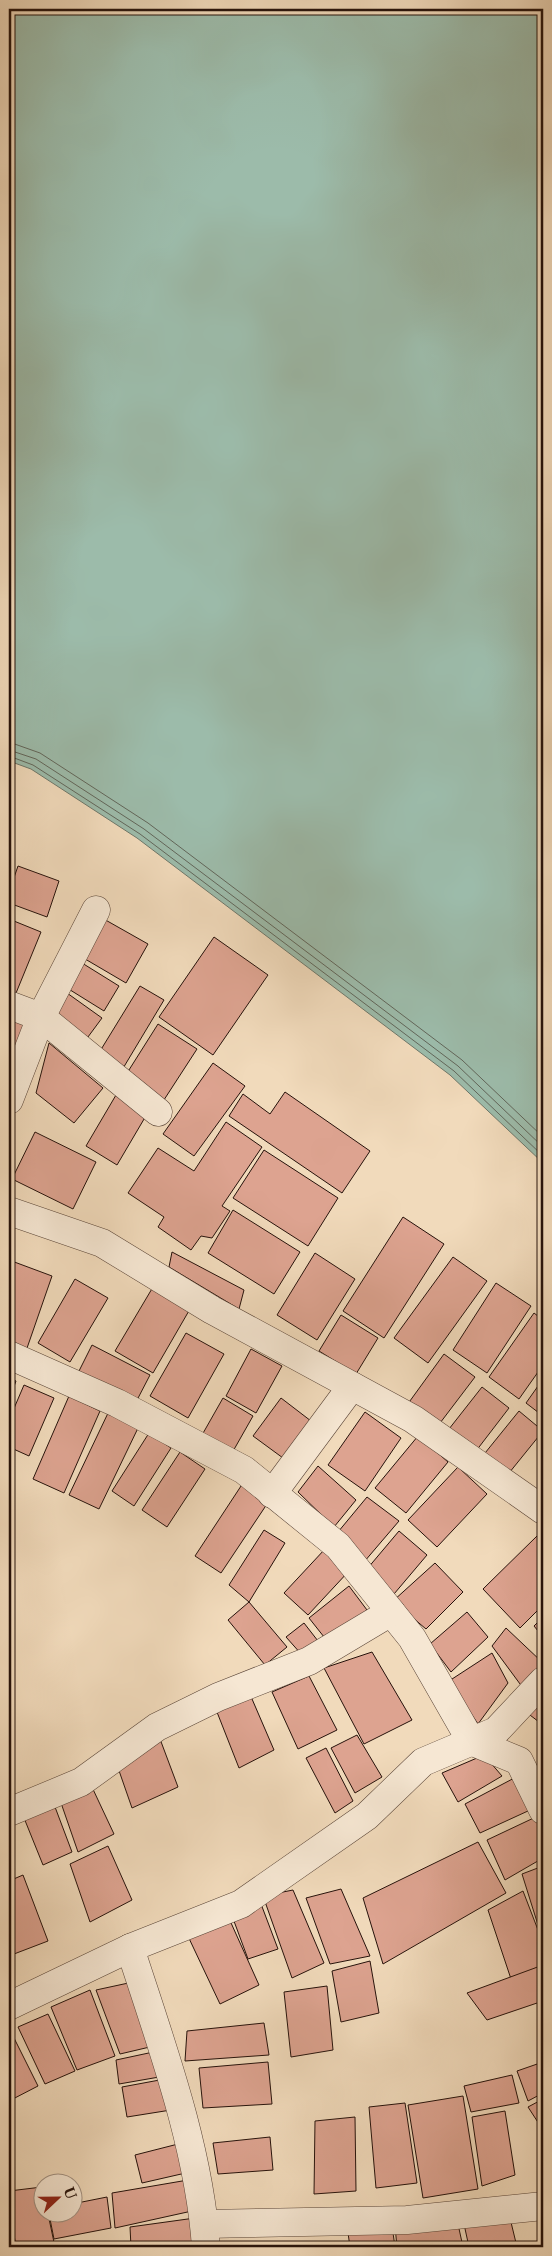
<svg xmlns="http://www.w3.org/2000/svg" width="552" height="2256" viewBox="0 0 552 2256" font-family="'Libre Caslon Text',serif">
  <rect width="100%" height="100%" fill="#f1dabb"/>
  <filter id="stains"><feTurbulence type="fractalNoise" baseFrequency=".004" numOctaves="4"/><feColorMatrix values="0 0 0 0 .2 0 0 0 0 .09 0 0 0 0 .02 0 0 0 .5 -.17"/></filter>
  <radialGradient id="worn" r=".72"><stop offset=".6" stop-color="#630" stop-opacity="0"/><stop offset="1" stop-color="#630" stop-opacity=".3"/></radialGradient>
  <path fill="#9cbbaa" stroke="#6d776a" d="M9,9H543V1163L450,1075L137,838L31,769L9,761Z"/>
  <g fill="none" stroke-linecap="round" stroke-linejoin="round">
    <g stroke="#61665a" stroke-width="1">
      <path d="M9,742L40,753L148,823L462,1060L543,1137"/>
      <path d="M9,750L36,759L144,829L458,1066L543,1147"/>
      <path d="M9,756L33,765L140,834L454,1071L543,1156"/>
    </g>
  </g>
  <g fill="#dda390" stroke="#26120b">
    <path d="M18,866L59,881L47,917L9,903V892Z"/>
    <path d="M102,918L148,944L126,983L80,956Z"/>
    <path d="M9,919L41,932L14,998L9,995Z"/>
    <path d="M214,937L268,975L213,1055L159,1017Z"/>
    <path d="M82,963L119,986L104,1011L67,988Z"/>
    <path d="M140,986L164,1000L122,1070L97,1056Z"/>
    <path d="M67,993L102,1018L85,1041L50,1016Z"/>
    <path d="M9,1014L29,1021L9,1091Z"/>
    <path d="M158,1024L197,1049L160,1106L122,1081Z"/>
    <path d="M49,1043L103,1088L74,1123L36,1093Z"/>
    <path d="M213,1063L245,1086L194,1156L163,1134Z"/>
    <path d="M285,1092L370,1151L342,1193L229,1116L243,1094L270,1114Z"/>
    <path d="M116,1095L147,1114L117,1165L86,1146Z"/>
    <path d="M226,1122L262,1147L222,1206L230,1211L212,1238L201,1236L191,1250L158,1227L164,1217L128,1193L158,1148L194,1171Z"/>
    <path d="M35,1132L96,1162L73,1209L12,1179Z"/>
    <path d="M264,1150L338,1198L308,1246L233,1198Z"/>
    <path d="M233,1210L300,1252L274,1294L208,1253Z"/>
    <path d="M403,1217L444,1244L384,1338L343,1311Z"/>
    <path d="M172,1252L244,1290L239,1309L169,1267Z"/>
    <path d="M315,1253L355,1279L317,1340L277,1315Z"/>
    <path d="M453,1257L487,1281L428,1363L394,1338Z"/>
    <path d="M9,1260L52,1276L26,1351L9,1345Z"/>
    <path d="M75,1279L108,1298L70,1362L38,1343Z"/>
    <path d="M496,1283L531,1306L487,1373L453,1350Z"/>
    <path d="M153,1287L190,1309L153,1373L115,1351Z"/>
    <path d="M534,1313L543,1320V1365L519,1399L489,1377Z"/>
    <path d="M341,1315L378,1338L356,1374L319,1351Z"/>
    <path d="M186,1333L224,1354L188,1418L150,1396Z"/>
    <path d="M92,1345L150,1375L136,1402L78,1373Z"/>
    <path d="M251,1349L282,1366L256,1413L226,1396Z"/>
    <path d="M444,1354L475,1377L437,1427L407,1405Z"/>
    <path d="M9,1378L16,1381L9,1400Z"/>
    <path d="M543,1379V1416L526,1403Z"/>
    <path d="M24,1385L54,1398L29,1456L9,1447V1420Z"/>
    <path d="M482,1387L509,1408L476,1451L449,1429Z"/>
    <path d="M69,1396L100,1411L64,1493L33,1479Z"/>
    <path d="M223,1398L253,1416L232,1453L202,1435Z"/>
    <path d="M281,1398L311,1421L283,1458L253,1436Z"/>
    <path d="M109,1411L139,1426L99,1509L69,1495Z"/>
    <path d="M519,1411L543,1431L505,1478L481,1458Z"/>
    <path d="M365,1412L401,1438L365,1491L328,1465Z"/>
    <path d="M149,1433L171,1448L134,1506L112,1491Z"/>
    <path d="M418,1436L448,1462L406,1513L375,1488Z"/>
    <path d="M180,1452L205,1469L167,1527L142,1510Z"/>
    <path d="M318,1466L356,1500L334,1527L298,1492Z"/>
    <path d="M458,1467L487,1494L437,1547L408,1520Z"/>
    <path d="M243,1483L269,1501L221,1573L195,1556Z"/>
    <path d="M367,1497L399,1521L364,1562L338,1532Z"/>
    <path d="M264,1530L285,1543L249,1602L229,1585Z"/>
    <path d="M399,1531L427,1555L394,1594L367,1569Z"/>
    <path d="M537,1536L543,1542V1605L520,1628L483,1589Z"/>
    <path d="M325,1549L349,1571L308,1615L284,1593Z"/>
    <path d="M435,1563L463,1592L426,1629L393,1601Z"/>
    <path d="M349,1586L367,1610L328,1642L309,1618Z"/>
    <path d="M249,1602L287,1647L265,1665L228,1620Z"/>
    <path d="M467,1612L488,1637L451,1672L430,1644Z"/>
    <path d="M543,1617V1637L534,1626Z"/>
    <path d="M304,1623L318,1641L302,1655L286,1637Z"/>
    <path d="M506,1628L543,1663L523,1688L492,1646Z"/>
    <path d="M372,1652L412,1720L364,1744L324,1668Z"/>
    <path d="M492,1653L508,1683L478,1724L449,1681Z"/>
    <path d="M309,1676L337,1730L298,1749L272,1692Z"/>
    <path d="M249,1692L274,1750L239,1768L215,1707Z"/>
    <path d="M543,1698V1725L526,1712Z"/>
    <path d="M357,1735L382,1777L355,1793L331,1748Z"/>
    <path d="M160,1739L178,1787L132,1808L116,1762Z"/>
    <path d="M326,1748L353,1801L335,1813L306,1758Z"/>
    <path d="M484,1755L502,1776L458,1802L442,1773Z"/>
    <path d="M520,1775L541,1805L480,1833L465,1804Z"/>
    <path d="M91,1785L114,1834L78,1852L60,1800Z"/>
    <path d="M52,1799L72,1852L43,1865L22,1813Z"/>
    <path d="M540,1815L543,1822V1858L505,1880L487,1840Z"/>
    <path d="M478,1842L506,1893L383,1964L363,1898Z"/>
    <path d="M108,1846L132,1900L90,1922L70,1864Z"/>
    <path d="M543,1866V1923L538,1925L522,1874Z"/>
    <path d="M23,1875L48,1941L14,1954L9,1941V1881Z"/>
    <path d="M341,1889L370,1956L330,1964L306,1898Z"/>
    <path d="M293,1890L324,1963L292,1978L263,1896Z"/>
    <path d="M523,1891L543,1943V1965L511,1979L488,1910Z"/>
    <path d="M258,1896L278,1949L248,1959L231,1913Z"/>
    <path d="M227,1914L259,1985L220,2004L186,1932Z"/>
    <path d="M370,1961L379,2013L341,2022L332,1971Z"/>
    <path d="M543,1965V2001L487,2020L467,1993Z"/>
    <path d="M133,1982L154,2046L120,2054L96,1990Z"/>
    <path d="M327,1986L333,2050L291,2057L284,1992Z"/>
    <path d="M90,1990L115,2056L77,2070L51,2007Z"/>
    <path d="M48,2014L75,2071L45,2084L18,2027Z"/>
    <path d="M264,2023L269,2055L185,2061L187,2031Z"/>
    <path d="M12,2034L38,2086L9,2101V2036Z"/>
    <path d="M158,2051L165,2076L119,2084L116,2060Z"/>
    <path d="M268,2062L272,2104L203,2108L199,2068Z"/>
    <path d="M543,2062V2093L528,2101L517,2071Z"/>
    <path d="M512,2075L519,2103L471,2112L464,2086Z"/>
    <path d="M165,2079L171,2110L127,2117L122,2087Z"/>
    <path d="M463,2096L478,2189L423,2198L408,2105Z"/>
    <path d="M543,2099V2130L528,2107Z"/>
    <path d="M405,2103L417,2183L376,2188L369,2107Z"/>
    <path d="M505,2111L515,2175L482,2186L472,2117Z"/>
    <path d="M355,2117L356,2191L314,2194L315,2121Z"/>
    <path d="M270,2137L273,2170L218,2174L213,2143Z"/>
    <path d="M182,2143L190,2172L142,2183L135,2155Z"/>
    <path d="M188,2180L192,2211L115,2228L112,2193Z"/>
    <path d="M42,2187V2214H48L55,2247H16L9,2204V2191Z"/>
    <path d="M107,2197L111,2228L54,2239L49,2214H72V2204Z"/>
    <path d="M509,2214L517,2247H469L462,2215Z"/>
    <path d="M456,2215L463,2247H397L395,2226Z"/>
    <path d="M195,2218L200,2247H131L130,2227Z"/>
    <path d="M347,2226H392L395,2247H350Z"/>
  </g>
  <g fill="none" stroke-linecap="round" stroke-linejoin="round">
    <g stroke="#594437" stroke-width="29">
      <g id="street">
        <path d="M9,1005L41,1017L158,1112"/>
        <path d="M9,1100L41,1017L96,910"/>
        <path d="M9,1211L102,1243L212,1310L413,1419L543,1510"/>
        <path d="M9,1355L117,1403L244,1470L338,1546L412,1638L471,1741L519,1761L543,1810"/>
        <path d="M272,1494L352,1386"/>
        <path d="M9,1812L81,1782L157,1727L218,1697L309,1661L391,1612"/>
        <path d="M130,1948L241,1904L367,1816L423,1762L496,1731L543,1681"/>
        <path d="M9,2006L130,1948C161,2044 199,2146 206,2247"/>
        <path d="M205,2224L407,2220L543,2206"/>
      </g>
    </g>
    <use href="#street" stroke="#f6e7d3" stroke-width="28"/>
  </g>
  <rect width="552" height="2256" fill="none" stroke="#f1dabb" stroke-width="30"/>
  <rect x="10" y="10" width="532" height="2236" fill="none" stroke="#26120b" stroke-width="2.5"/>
  <rect x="15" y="15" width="522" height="2226" fill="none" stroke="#26120b"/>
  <g transform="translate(58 2198) rotate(68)"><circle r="24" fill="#f6e7d3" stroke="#a39283"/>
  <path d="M0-4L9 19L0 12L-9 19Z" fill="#8f2418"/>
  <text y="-8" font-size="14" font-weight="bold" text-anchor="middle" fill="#26120b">U</text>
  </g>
  <rect width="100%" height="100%" filter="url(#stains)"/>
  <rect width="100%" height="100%" fill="url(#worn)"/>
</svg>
